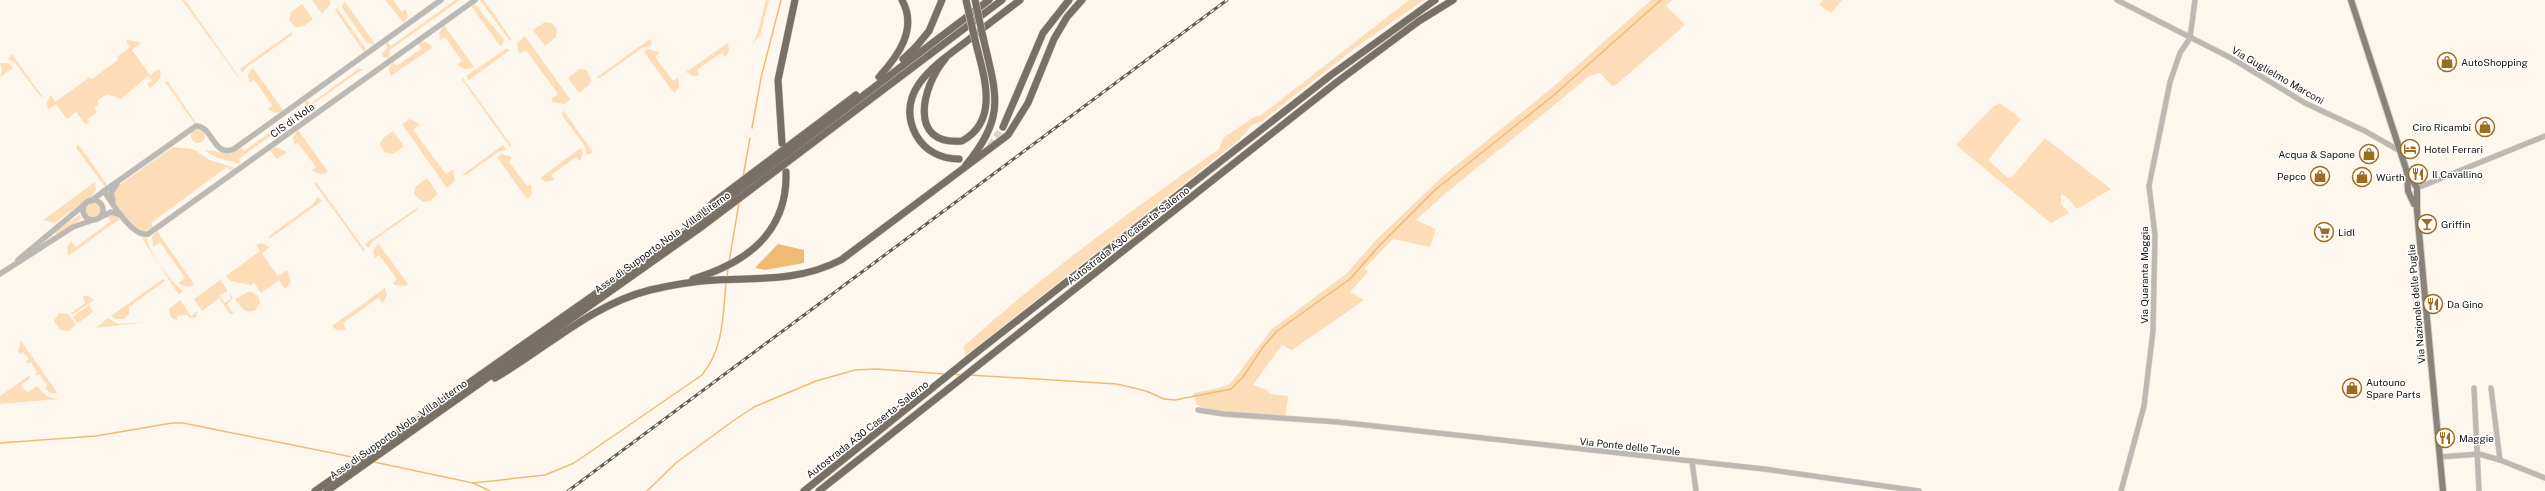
<svg xmlns="http://www.w3.org/2000/svg" width="2545" height="491" viewBox="0 0 2545 491" font-family="'Public Sans',sans-serif">
  <rect width="100%" height="100%" fill="#fef7ee"/>
  <g fill="#fcddb7">
    <path d="M182,0H185L239,77H238Z"/>
    <path d="M312,0H330V4L322,14Z"/>
    <path d="M385,0H393L402,12L406,9L408,17L404,23Z"/>
    <path d="M455,0H460L390,50L389,58L383,57L382,53L388,48L385,43L388,42L391,46Z"/>
    <path d="M480,0H484L512,40H509Z"/>
    <path d="M766,0H769L760,36L752,44L757,35Z"/>
    <path d="M1409,0H1424L1355,48L1262,121L1252,125L1239,140L965,356L964,346C1043,275 1131,210 1219,149L1223,138L1256,116H1260Z"/>
    <path d="M1651,0H1672L1666,6L1685,25L1616,85L1612,86L1600,73L1589,76C1532,125 1472,169 1416,220L1436,229L1430,247L1393,239L1365,268L1368,272L1350,292L1364,300L1292,350L1282,345L1253,385L1267,390L1270,394L1288,396L1286,415C1270,414 1206,414 1196,404L1194,393L1219,388L1230,384L1272,329L1346,274L1376,240L1443,176L1553,87Z"/>
    <path d="M1823,0H1842L1831,13L1819,5Z"/>
    <path d="M345,2L375,44L374,45L367,43L343,9L342,6Z"/>
    <path d="M302,4L313,19L304,26L296,27L289,21L291,12Z"/>
    <path d="M475,4L504,40L501,47L471,6Z"/>
    <path d="M337,8L366,49L364,52L335,10Z"/>
    <path d="M545,22L552,23L557,29L556,37L545,46L533,30Z"/>
    <path d="M444,25L474,67C468,70 462,70 458,64L462,61L445,37L440,40L439,33Z"/>
    <path d="M292,32V35L247,67L242,73L240,69Z"/>
    <path d="M525,36L570,99L565,104L553,102L551,99L558,94L526,50L519,54L517,43Z"/>
    <path d="M650,39L652,45L642,48L600,78L597,77Z"/>
    <path d="M129,40L141,43L132,50L150,75L159,69L161,75L158,81L150,88L147,84L152,81L148,76L121,99L107,94L97,101L99,104L94,108L97,112L88,119L89,122L86,125L76,112L67,119L56,104L48,110L47,102L51,95L55,102L90,77L92,79L118,60L117,57L130,47L126,41Z"/>
    <path d="M420,42H426L433,47L391,76L389,69L393,62L396,66L421,49L418,44Z"/>
    <path d="M728,43L729,51L725,57L721,53L697,70L699,75L693,76L686,72Z"/>
    <path d="M506,49L510,50L469,80L466,76Z"/>
    <path d="M648,49L660,53L655,57L673,81L678,78L679,87L674,93L644,52Z"/>
    <path d="M12,54L42,96L41,97L15,63L8,59Z"/>
    <path d="M0,63H7L13,68L0,77L2,70Z"/>
    <path d="M253,68L283,110C278,114 272,113 268,109L272,105L254,80L249,83L248,74Z"/>
    <path d="M358,69H363L307,108L304,101L307,100L310,104Z"/>
    <path d="M579,69L587,70L591,80L589,85L579,93L568,78Z"/>
    <path d="M462,77L511,145L510,147L461,78Z"/>
    <path d="M165,82H168L196,123L195,124Z"/>
    <path d="M2000,103L2021,119L1988,160L2008,178L2013,176L2045,138L2111,189L2077,209L2066,196L2061,195V204L2069,213L2051,223L2047,220L1956,145L1994,106Z"/>
    <path d="M563,110L593,152L587,155L584,145L562,115Z"/>
    <path d="M410,119L420,124L413,130L446,174L453,169L455,181L447,188L402,124Z"/>
    <path d="M283,123L287,124L239,159L241,164L217,158L204,150L228,153L241,147L244,151Z"/>
    <circle cx="198" cy="136" r="7"/>
    <path d="M298,130L328,172C322,175 317,175 312,170L316,167L298,143L294,145L293,137Z"/>
    <path d="M393,131L404,146L393,154L384,152L380,144L383,138Z"/>
    <path d="M78,144L108,186L106,188L76,148Z"/>
    <path d="M503,145L506,150L498,152L466,175H462Z"/>
    <path d="M173,147L193,149L210,160L235,168L231,171L227,167L151,223L153,227L143,232C134,228 116,207 114,198C112,193 115,189 118,186Z"/>
    <path d="M276,147L287,152L277,159L270,150Z"/>
    <path d="M581,148L583,153L580,161L576,157L551,175L554,180L546,182L540,178Z"/>
    <path d="M502,154L512,157L509,162L527,186L531,184L532,194L527,199L497,157Z"/>
    <path d="M427,178L438,194L430,201L423,202L414,194L416,186Z"/>
    <path d="M95,182L96,189L92,196L54,223L43,220Z"/>
    <path d="M316,182L365,250L364,252L314,183Z"/>
    <path d="M318,197L322,201L269,239V236L313,204Z"/>
    <circle cx="93" cy="211" r="8"/>
    <path d="M418,207L416,211L373,241L368,248L365,244Z"/>
    <path d="M113,214L121,218L68,256L67,247L71,241L76,247L111,221L107,216Z"/>
    <path d="M79,215L82,218L57,235L55,232Z"/>
    <path d="M157,231L194,284C189,288 184,287 179,283L185,278L160,242L153,247L152,237Z"/>
    <path d="M142,238H147C147,250 173,285 183,291L179,295Z"/>
    <path d="M261,243L270,247L262,254L278,276L287,270L291,282L285,289L279,280L261,293L254,283L251,285L230,281L226,276L260,251L256,245Z"/>
    <path d="M378,243L408,284L406,286L394,285L393,283L397,279L379,255L375,258L373,251Z"/>
    <path d="M223,278L221,281L228,291L219,295L225,303L231,299L229,292L233,298L227,304L233,313L236,314H230L219,298L202,311L194,299Z"/>
    <path d="M163,279L165,281L129,307V314L124,319H116L111,316Z"/>
    <path d="M385,288L387,295L383,303L378,298L343,323L346,329C341,331 336,331 332,326Z"/>
    <path d="M250,291L258,296L260,302L256,310C245,315 241,307 235,299Z"/>
    <path d="M83,296H88L94,300L72,315L71,313L85,303Z"/>
    <path d="M180,300L191,316L198,311L196,315L197,317L189,318L188,315L177,316V320L171,318L169,309Z"/>
    <path d="M89,305L93,312L78,323L73,317Z"/>
    <path d="M59,313L68,314L76,324L69,331L60,330L54,321Z"/>
    <path d="M108,318L118,324L147,322L96,328Z"/>
    <path d="M21,341L57,392V393H50L45,388L47,385L39,374L36,376L35,374L37,372L31,362L28,364L26,361L29,359L23,352L20,354L18,351Z"/>
    <path d="M30,375V378L21,385L27,393L37,386L46,396L58,399L0,404V396Z"/>
  </g>
  <path fill="#efbb73" d="M778,244L804,250V263L765,270L755,268Z"/>
  <g fill="none" stroke-linecap="round" stroke-linejoin="round">
    <g stroke="#efbb73" stroke-width="1.5">
      <path d="M752,128L761,78L781,0"/>
      <path d="M743,177L750,138"/>
      <path d="M729,262L739,203"/>
      <path d="M727,278L728,268"/>
      <path d="M953,374L961,375"/>
      <path d="M969,375L1117,384L1146,391L1164,399L1175,400L1231,389L1243,377L1263,347L1277,331L1350,279L1380,245L1435,190L1554,95L1661,0"/>
      <path d="M0,443L96,436L172,423H183L357,458"/>
      <path d="M374,462L473,483L490,491"/>
      <path d="M473,483L545,475L574,463L702,375C724,348 723,315 726,282"/>
      <path d="M647,491L677,462L733,421L754,407L816,381L855,370L876,369L945,374"/>
    </g>
    <path stroke="#dbd5cd" stroke-width="7" stroke-dasharray="7 3.5" stroke-linecap="butt" d="M990,146L1003,127"/>
    <g stroke="#d9d3ca" stroke-width="6">
      <g id="minor">
        <path d="M441,0L234,149C213,158 213,126 196,126L104,191C112,203 133,238 148,234L475,0"/>
        <path d="M2117,0L2231,58L2305,103L2365,131L2400,151"/>
        <path d="M2417,188L2545,136"/>
        <circle cx="93" cy="210" r="10"/>
        <path d="M91,201L104,191"/>
        <path d="M113,201L111,193L117,184"/>
        <path d="M101,217L111,212L121,215"/>
        <path d="M18,260L85,204"/>
        <path d="M0,274L73,227L93,220"/>
        <path d="M2474,388L2479,491"/>
        <path d="M2491,388L2500,460"/>
        <path d="M1198,410L1224,414L1338,422L1764,469L1919,491"/>
        <path d="M2440,457L2479,454L2500,460L2545,478"/>
        <path d="M1692,461L1696,491"/>
        <path d="M2121,491L2144,406L2153,331L2155,235L2149,186L2170,82L2180,53L2190,38L2195,0"/>
      </g>
    </g>
    <g stroke="#d9d3ca" stroke-width="8">
      <g id="major">
        <path d="M2351,0L2407,172L2408,191L2414,204"/>
        <path d="M2407,172L2417,188V211L2443,491"/>
      </g>
    </g>
    <g stroke="#d9d3ca" stroke-width="8">
      <g id="highway">
        <path d="M915,48L929,31L942,0"/>
        <path d="M903,59L917,46"/>
        <path d="M945,59C922,86 907,146 962,141C1001,120 983,73 975,40"/>
        <path d="M879,77C898,56 918,29 902,0"/>
        <path d="M1003,127L1043,33L1069,0"/>
        <path d="M782,143L778,80L795,0"/>
        <path d="M959,159C941,159 925,151 916,135C893,91 938,63 967,41C984,27 1002,14 1020,0"/>
        <path d="M966,165C1007,116 996,94 983,37"/>
        <path d="M697,218L714,202L856,95"/>
        <path d="M693,279C746,263 788,233 786,172"/>
        <path d="M495,378C547,348 591,305 650,290C672,285 694,281 716,280C761,278 800,281 841,260L1008,135L1028,103L1054,39L1067,17L1082,0"/>
        <path d="M315,491L685,231L989,0"/>
        <path d="M327,491L700,228L1002,0"/>
        <path d="M804,491L977,352L1331,75L1435,0"/>
        <path d="M819,491L1337,82L1419,21L1453,0"/>
      </g>
    </g>
    <use href="#minor" stroke="#bcb8b3" stroke-width="5"/>
    <use href="#major" stroke="#8a837a" stroke-width="6"/>
    <use href="#highway" stroke="#787065" stroke-width="7"/>
    <g stroke="#5e5a54" stroke-width="3">
      <path id="rail" d="M568,491L1227,0"/>
    </g>
    <use href="#rail" stroke="#fff" stroke-width="1.5" stroke-dasharray="4.5" stroke-linecap="butt"/>
    <g stroke="#d9d3ca" stroke-width="8" stroke-linecap="butt">
      <g id="highway-bridge">
        <path d="M966,0L975,40"/>
        <path d="M975,0L983,37"/>
      </g>
    </g>
    <use href="#highway-bridge" stroke="#787065" stroke-width="7"/>
  </g>
  <defs>
    <g id="shop-ring" transform="scale(1)"><circle r="9.5" fill="#fff" stroke="#9d6c1f" stroke-width="1.5"/><path d="M-5-2.5h2.3a2.7 3.5 0 0 1 5.4 0H5L5.5 6h-11ZM-1.5-2.5h3a1.5 2.3 0 0 0-3 0Z" fill="#9d6c1f"/></g>
    <g id="hotel-ring" transform="scale(1)"><circle r="9.5" fill="#fff" stroke="#9d6c1f" stroke-width="1.5"/><path d="M-6-4.5h1.5V1H6V5H4.5V3h-9V5H-6ZM-4 0a1.8 1.8 0 1 1 3.6 0ZM.5 0V-2.5h3Q6-2.5 6 0Z" fill="#9d6c1f"/></g>
    <g id="restaurant-ring" transform="scale(1)"><circle r="9.5" fill="#fff" stroke="#9d6c1f" stroke-width="1.5"/><path d="M-5-6h1v4h1v-4h1v4h1v-4h1v5L-1.5 .5V6h-2V.5L-5-1ZM5-6V6H3V1.5H1.5Q1.5-4 5-6Z" fill="#9d6c1f"/></g>
    <g id="bar-ring" transform="scale(1)"><circle r="9.5" fill="#fff" stroke="#9d6c1f" stroke-width="1.5"/><path d="M-6-5H6L.8 .8V4.5H3.5V6h-7V4.5H-.8V.8Z" fill="#9d6c1f"/></g>
    <g id="supermarket-ring" transform="scale(1)"><circle r="9.5" fill="#fff" stroke="#9d6c1f" stroke-width="1.5"/><path d="M-6-5.5h2.5l.6 2H6L4.5 2H-2.5L-4.4-4H-6ZM-1.5 3.2a1.3 1.3 0 1 0 .1 0ZM3 3.2a1.3 1.3 0 1 0 .1 0Z" fill="#9d6c1f"/></g>
  </defs>
  <g fill-rule="evenodd">
    <use href="#shop-ring" x="2447" y="62"/>
    <use href="#shop-ring" x="2485" y="127"/>
    <use href="#hotel-ring" x="2410" y="149"/>
    <use href="#shop-ring" x="2369" y="154"/>
    <use href="#restaurant-ring" x="2418" y="174"/>
    <use href="#shop-ring" x="2320" y="176"/>
    <use href="#shop-ring" x="2362" y="177"/>
    <use href="#bar-ring" x="2427" y="224"/>
    <use href="#supermarket-ring" x="2324" y="232"/>
    <use href="#restaurant-ring" x="2433" y="304"/>
    <use href="#shop-ring" x="2352" y="388"/>
    <use href="#restaurant-ring" x="2445" y="438"/>
  </g>
  <g text-anchor="middle" stroke-width="3" stroke-linejoin="round" paint-order="stroke">
    <g font-size="10" fill="#16130f" stroke="#fff" text-anchor="start">
      <text x="2461" y="66">AutoShopping</text>
      <text x="2471" y="131" text-anchor="end">Ciro Ricambi</text>
      <text x="2424" y="153">Hotel Ferrari</text>
      <text x="2355" y="158" text-anchor="end">Acqua &amp; Sapone</text>
      <text x="2432" y="178">Il Cavallino</text>
      <text x="2306" y="180" text-anchor="end">Pepco</text>
      <text x="2376" y="181">Würth</text>
      <text x="2441" y="228">Griffin</text>
      <text x="2338" y="236">Lidl</text>
      <text x="2447" y="308">Da Gino</text>
      <text x="2366" y="386">Autouno<tspan x="2366" dy="12">Spare Parts</tspan></text>
      <text x="2459" y="442">Maggie</text>
    </g>
    <g font-size="10" fill="#16130f" stroke="#fff">
      <text transform="translate(2278 75) rotate(30)" y="4">Via Guglielmo Marconi</text>
      <text transform="translate(292 120) rotate(-36)" y="4">CIS di Nola</text>
      <text transform="translate(1128 235) rotate(-38)" y="4">Autostrada A30 Caserta-Salerno</text>
      <text transform="translate(662 242) rotate(-36)" y="4">Asse di Supporto Nola - Villa Literno</text>
      <text transform="translate(2144 275) rotate(-90)" y="4">Via Quaranta Moggia</text>
      <text transform="translate(2416 304) rotate(-95)" y="4">Via Nazionale delle Puglie</text>
      <text transform="translate(398 429) rotate(-35)" y="4">Asse di Supporto Nola - Villa Literno</text>
      <text transform="translate(867 429) rotate(-38)" y="4">Autostrada A30 Caserta-Salerno</text>
      <text transform="translate(1630 446) rotate(6)" y="4">Via Ponte delle Tavole</text>
    </g>
  </g>
</svg>
